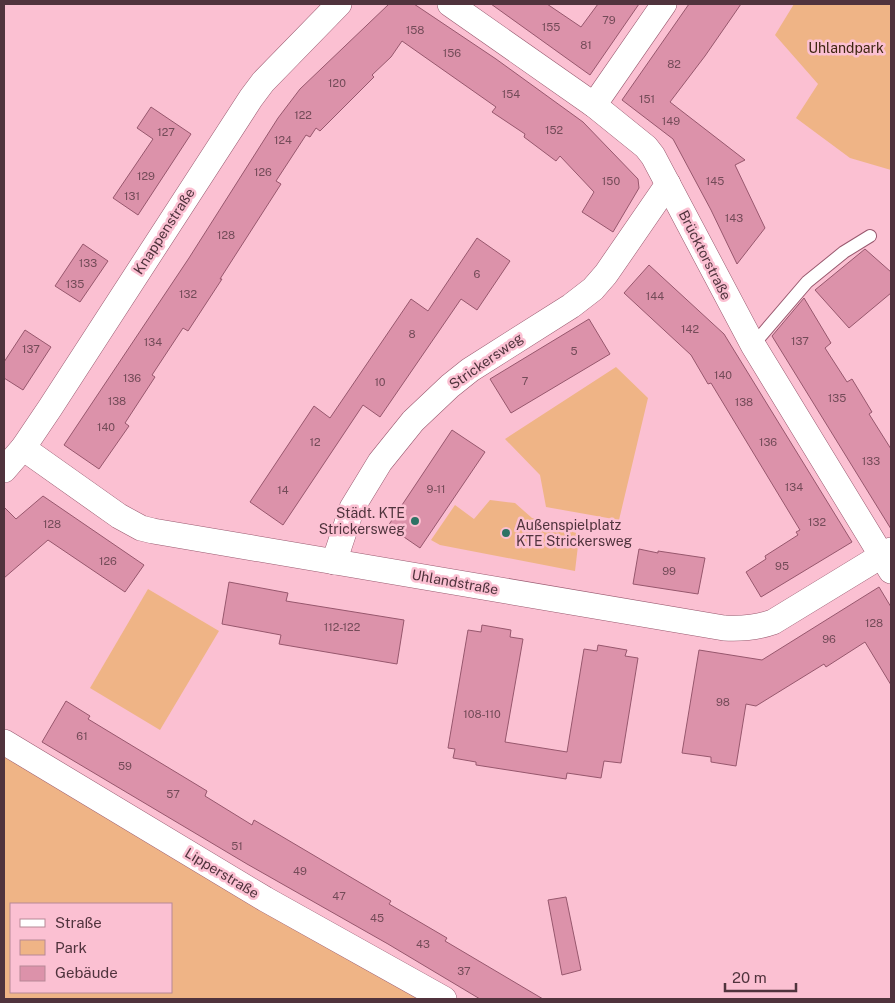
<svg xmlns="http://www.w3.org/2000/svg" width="895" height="1003" viewBox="0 0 895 1003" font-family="'Public Sans',sans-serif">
  <rect width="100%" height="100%" fill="#fbc0d2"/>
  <g fill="#efb486" fill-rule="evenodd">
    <path d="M794,4H891V170L850,158L796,118L818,84L775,35Z"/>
    <path d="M616,367L648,398L619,520L546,507L540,475L505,439Z"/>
    <path d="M490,500L515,503L532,518L573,529L579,537L575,571L440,545L431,540L455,505L474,519Z"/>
    <path d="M148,589L219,631L160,730L90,688Z"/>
    <path d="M4,743L441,999H4ZM11,904H171V992H11Z"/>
  </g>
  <g fill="#dc92aa" stroke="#97576d">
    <path d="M389,4H414L496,59L583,122L638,179L639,188L613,232L582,212L594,192L560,156L556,161L524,137L525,134L492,112L496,107L402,41L391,57L372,75L374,77L320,131L316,128L310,137L306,135L276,181L281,184L220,279H222L188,331L183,328L152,375L155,377L125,423L129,426L99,469L64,445L189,258L278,118L300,89Z"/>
    <path d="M491,4H547L581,27L598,4H639L590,75Z"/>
    <path d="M689,4H741L705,56L670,102L745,160L735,165L765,228L737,264L711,210L673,139L622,100Z"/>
    <path d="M151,107L191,134L138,215L113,198L153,139L137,128Z"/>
    <path d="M477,238L510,261L477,310L461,299L380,417L363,405L283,525L250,502L314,406L330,418L411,299L428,311Z"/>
    <path d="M83,244L108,261L80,302L55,286Z"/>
    <path d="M865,249L891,272V293L849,328L815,290Z"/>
    <path d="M649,265L724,334L852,542L761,597L746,572L766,559L765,556L798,535L796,532L800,530L711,383L708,384L691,355L624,293Z"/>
    <path d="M804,298L831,343L825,348L847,382L852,379L872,412L869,414L891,449V529L772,336Z"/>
    <path d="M589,319L610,354L511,413L490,379Z"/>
    <path d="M25,330L51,347L23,390L4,378V362Z"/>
    <path d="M452,430L485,452L420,548L388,526Z"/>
    <path d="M43,496L144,565L125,592L48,540L4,578V507L16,519Z"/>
    <path d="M639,549L658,553V551L705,558L698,594L633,584Z"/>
    <path d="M229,582L288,593L286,601L404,620L397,664L279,644L281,635L222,624Z"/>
    <path d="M879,587L891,607V685L865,642L826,667L824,664L756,706L746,704L736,766L711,762V757L682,753L699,650L762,660Z"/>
    <path d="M482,625L511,630L510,637L523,639L505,742L567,752L584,649L597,651L598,645L627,650L625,656L638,658L621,763L604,761L601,778L567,773L566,779L476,765V762L453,758L455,749L448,748L468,630L481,632Z"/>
    <path d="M66,701L90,716L88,719L207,791L205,796L252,825L254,820L391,901L389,904L447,938L445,941L543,999H480L388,944L247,864L42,742Z"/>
    <path d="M566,897L581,970L562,975L548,900Z"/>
  </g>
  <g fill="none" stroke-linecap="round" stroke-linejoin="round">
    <g stroke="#99596f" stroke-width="14">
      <path id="service" d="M753,345L807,282L844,252L870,236"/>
    </g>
    <g stroke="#99596f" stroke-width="26">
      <g id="minor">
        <path d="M450,4L594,105L646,147L653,156L753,345L891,571"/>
        <path d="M594,105L664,4"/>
        <path d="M23,448L119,516L141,528L153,531L724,628C741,629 756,628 773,622L891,550"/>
        <path d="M4,470L23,448L50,408L251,98L263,82L339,4"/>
        <path d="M334,562L352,508L380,462L413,421L450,386L470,370L571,306L593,289L606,274L668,184"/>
        <path d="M4,742L265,899L444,999"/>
      </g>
    </g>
    <use href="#service" stroke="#fff" stroke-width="12"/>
    <use href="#minor" stroke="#fff" stroke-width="25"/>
  </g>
  <g fill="#2e7265" stroke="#fbc0d2" stroke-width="2">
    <circle cx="415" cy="521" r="5"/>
    <circle cx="506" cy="533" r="5"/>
  </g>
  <g text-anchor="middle" stroke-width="5" stroke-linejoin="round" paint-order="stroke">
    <g font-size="11" fill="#734b58">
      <text x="609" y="24">79</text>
      <text x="551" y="31">155</text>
      <text x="415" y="34">158</text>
      <text x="586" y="49">81</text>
      <text x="452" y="57">156</text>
      <text x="674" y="68">82</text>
      <text x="337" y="87">120</text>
      <text x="511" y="98">154</text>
      <text x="647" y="103">151</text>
      <text x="303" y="119">122</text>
      <text x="671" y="125">149</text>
      <text x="554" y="134">152</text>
      <text x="166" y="136">127</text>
      <text x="283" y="144">124</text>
      <text x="263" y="176">126</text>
      <text x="146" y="180">129</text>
      <text x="611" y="185">150</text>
      <text x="715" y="185">145</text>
      <text x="132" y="200">131</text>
      <text x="734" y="222">143</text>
      <text x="226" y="239">128</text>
      <text x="88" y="267">133</text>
      <text x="477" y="278">6</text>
      <text x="75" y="288">135</text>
      <text x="188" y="298">132</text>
      <text x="655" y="300">144</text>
      <text x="690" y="333">142</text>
      <text x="412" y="338">8</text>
      <text x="800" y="345">137</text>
      <text x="153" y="346">134</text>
      <text x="31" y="353">137</text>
      <text x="574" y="355">5</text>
      <text x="723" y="379">140</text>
      <text x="132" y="382">136</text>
      <text x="525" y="385">7</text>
      <text x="380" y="386">10</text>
      <text x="837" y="402">135</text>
      <text x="117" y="405">138</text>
      <text x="744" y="406">138</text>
      <text x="106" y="431">140</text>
      <text x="315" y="446">12</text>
      <text x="768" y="446">136</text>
      <text x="871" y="465">133</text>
      <text x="794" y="491">134</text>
      <text x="436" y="493">9-11</text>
      <text x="283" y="494">14</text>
      <text x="817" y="526">132</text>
      <text x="52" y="528">128</text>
      <text x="108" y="565">126</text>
      <text x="782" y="570">95</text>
      <text x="669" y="575">99</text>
      <text x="874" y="627">128</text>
      <text x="342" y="631">112-122</text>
      <text x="829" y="643">96</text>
      <text x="723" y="706">98</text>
      <text x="482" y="718">108-110</text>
      <text x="82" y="740">61</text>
      <text x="125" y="770">59</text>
      <text x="173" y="798">57</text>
      <text x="237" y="850">51</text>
      <text x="300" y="875">49</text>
      <text x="339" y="900">47</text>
      <text x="377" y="922">45</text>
      <text x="423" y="948">43</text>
      <text x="464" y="975">37</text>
    </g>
    <g font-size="14" fill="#3e2611" stroke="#fbc0d2">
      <text x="846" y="53">Uhlandpark</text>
    </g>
    <g font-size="14" fill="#50333d" stroke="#fbc0d2">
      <text transform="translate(164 231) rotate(-57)" y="5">Knappenstraße</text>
      <text transform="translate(705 255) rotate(63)" y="5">Brücktorstraße</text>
      <text transform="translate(486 361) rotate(-35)" y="5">Strickersweg</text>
      <text transform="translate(455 582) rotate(10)" y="5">Uhlandstraße</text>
      <text transform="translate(222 873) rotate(31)" y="5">Lipperstraße</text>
    </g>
    <g font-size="14" fill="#50333d" stroke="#fbc0d2" text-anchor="end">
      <text x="405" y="518">Städt. KTE<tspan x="405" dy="16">Strickersweg</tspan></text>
      <text x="516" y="530" text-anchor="start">Außenspielplatz<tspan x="516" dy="16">KTE Strickersweg</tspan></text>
    </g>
  </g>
  <rect width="895" height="1003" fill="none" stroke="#50333d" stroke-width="10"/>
  <rect x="10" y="903" width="162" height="90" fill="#fbc0d2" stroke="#b78896"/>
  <rect x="20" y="919" width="25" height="8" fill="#ffffff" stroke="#b78896"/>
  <text x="55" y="928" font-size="15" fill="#50333d">Straße</text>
  <rect x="20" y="940" width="25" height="15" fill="#efb486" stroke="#b78896"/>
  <text x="55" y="953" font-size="15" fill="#50333d">Park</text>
  <rect x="20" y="966" width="25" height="15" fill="#dc92aa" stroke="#b78896"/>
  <text x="55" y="978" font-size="15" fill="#50333d">Gebäude</text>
  <path d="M725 983v8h71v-8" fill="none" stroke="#50333d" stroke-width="2.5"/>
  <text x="732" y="983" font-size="15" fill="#50333d" stroke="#fbc0d2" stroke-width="4" paint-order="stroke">20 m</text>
</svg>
